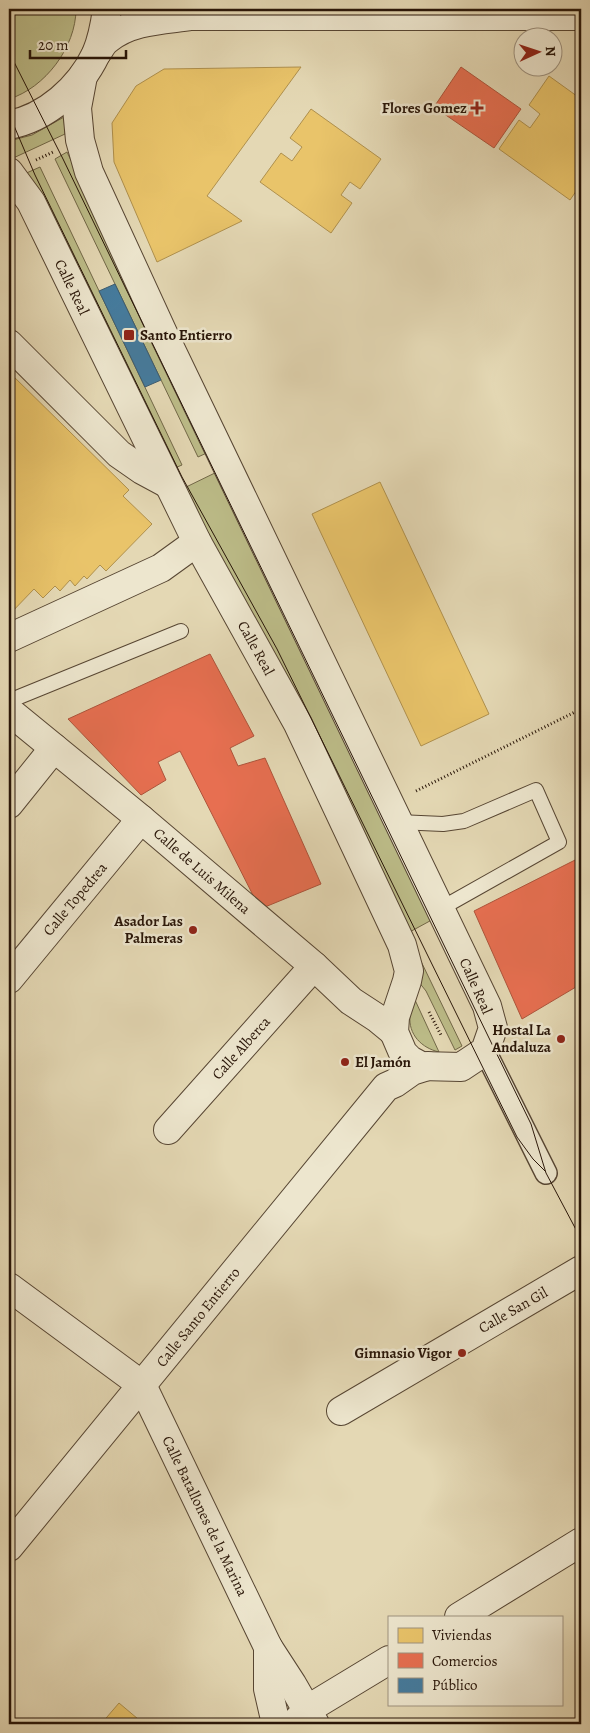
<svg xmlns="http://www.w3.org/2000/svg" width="590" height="1733" viewBox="0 0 590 1733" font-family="Alegreya,serif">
  <rect width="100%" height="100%" fill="#e4d8b4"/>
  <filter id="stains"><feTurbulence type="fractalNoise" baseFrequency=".004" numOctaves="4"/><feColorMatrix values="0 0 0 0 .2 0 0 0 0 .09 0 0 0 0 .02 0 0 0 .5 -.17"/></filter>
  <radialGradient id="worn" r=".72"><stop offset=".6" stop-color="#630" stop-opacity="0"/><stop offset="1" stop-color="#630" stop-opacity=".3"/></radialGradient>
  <g fill="#bcbc88" stroke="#726848">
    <path d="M9,9H76C76,47 45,88 9,99Z"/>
    <path d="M64,117L65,134L9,160V141L32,135Z"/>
    <path d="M67,152L211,451L198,457L55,159Z"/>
    <path d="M40,167L182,465L170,470L22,175Z"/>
    <path d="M221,470L439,916L406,934L180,490Z"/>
    <path d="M416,951L462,1046L455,1050L426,991L418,981Z"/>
    <path d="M415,1000L439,1052C422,1048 408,1035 410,1015C410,1010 413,1005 415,1000Z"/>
  </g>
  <g fill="#e9c46a" stroke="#af904d">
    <path d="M301,67L207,196L242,221L157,262L114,162L112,123L136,86L164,69Z"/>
    <path d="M549,76L581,99V160L580,162L581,163V184L570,200L499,149L519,120L530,128L540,114L529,105Z"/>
    <path d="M311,109L381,159L360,189L350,182L341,195L352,203L331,233L260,182L281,153L292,161L302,147L290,138Z"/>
    <path d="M9,372L129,490L123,496L152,524L106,571L100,565L87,579L84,576L75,586L70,580L60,591L55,586L43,598L34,589L9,615Z"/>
    <path d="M380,482L489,714L421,746L312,514Z"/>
    <path d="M119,1703L144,1724H101Z"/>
  </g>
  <g fill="#e76f51" stroke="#ae543b">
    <path d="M461,67L521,109L494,148L434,107Z"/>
    <path d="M210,654L254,736L230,748L238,766L265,758L321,884L260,909L180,751L158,762L166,780L141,795L68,719Z"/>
    <path d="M581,857V984L522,1019L474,911Z"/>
  </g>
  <path fill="#457b9d" stroke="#3c5c70" d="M115,284L161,380L145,387L99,291Z"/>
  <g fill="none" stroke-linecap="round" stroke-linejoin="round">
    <g stroke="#574633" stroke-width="16">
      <g id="service">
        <path d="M9,701L181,631"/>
        <path d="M398,822L443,824L464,821L536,790L559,842L440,909"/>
      </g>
    </g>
    <g stroke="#574633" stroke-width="24">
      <path id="pedestrian" d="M485,1051L546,1173"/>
    </g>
    <g stroke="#574633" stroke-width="30">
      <g id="minor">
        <path d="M96,54C100,49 103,42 108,39C131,20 164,20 191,16H581"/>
        <path d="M9,344L119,454L142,470L168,484"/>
        <path d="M9,638L161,568L197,542"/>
        <path d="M9,804L54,748"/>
        <path d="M9,979L141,819"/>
        <path d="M168,1130L314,966"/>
        <path d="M341,1411L581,1270"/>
        <path d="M459,1617L581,1542"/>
        <path d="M294,1724L308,1709L389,1660"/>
      </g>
    </g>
    <g stroke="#574633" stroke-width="30">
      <g id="tertiary">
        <path d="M9,125C46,118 80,88 96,54C102,40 105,24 107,9"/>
        <path d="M9,172L31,202L197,542L298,724L402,945L409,971L407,981L395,1017L394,1032L403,1053L410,1060L421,1066L461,1067L485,1051L493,1028L487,1006L163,333L89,172L80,140L77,108L83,76"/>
        <path d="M9,711L141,819L314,966L351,1001L377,1018L394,1032"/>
        <path d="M9,1287L142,1385L268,1647L292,1684L315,1724"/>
        <path d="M9,1547L386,1087L395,1083L412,1071L428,1066"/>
        <path d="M268,1647V1689L276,1724"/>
      </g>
    </g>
    <g stroke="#281508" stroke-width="3" stroke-dasharray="1 2.5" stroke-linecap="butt">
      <path d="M36,160L53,152"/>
      <path d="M416,791L581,709"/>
      <path d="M429,1012L441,1035"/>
    </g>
    <use href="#service" stroke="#ede6ce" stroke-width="14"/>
    <use href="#pedestrian" stroke="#ede6ce" stroke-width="21"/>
    <use href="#minor" stroke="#ede6ce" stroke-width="28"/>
    <use href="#tertiary" stroke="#ede6ce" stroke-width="28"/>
    <g stroke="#281508" stroke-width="1">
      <path d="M9,52L63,159L489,1038L531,1124L546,1173L581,1239"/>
      <path d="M9,114L35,175L182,477L277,649L517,1137L533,1159L545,1171"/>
    </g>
  </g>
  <g fill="#8f2418" stroke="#ede6ce" stroke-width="2">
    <path d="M474.5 100.5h5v5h5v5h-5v5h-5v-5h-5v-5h5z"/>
    <rect x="123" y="329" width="12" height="12" rx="2.5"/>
    <circle cx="193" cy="930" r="5"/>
    <circle cx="561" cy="1039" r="5"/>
    <circle cx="345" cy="1062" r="5"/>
    <circle cx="462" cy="1353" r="5"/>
  </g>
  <g text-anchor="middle" stroke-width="5" stroke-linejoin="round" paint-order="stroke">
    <g font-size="15" font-weight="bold" fill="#281508" stroke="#ede6ce" text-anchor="end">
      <text x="467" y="113">Flores Gomez</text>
      <text x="140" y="340" text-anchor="start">Santo Entierro</text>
      <text x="183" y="926">Asador Las<tspan x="183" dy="17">Palmeras</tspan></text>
      <text x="551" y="1035">Hostal La<tspan x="551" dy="17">Andaluza</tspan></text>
      <text x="355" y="1067" text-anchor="start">El Jamón</text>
      <text x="452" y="1358">Gimnasio Vigor</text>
    </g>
    <g font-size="15" fill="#281508" stroke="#ede6ce">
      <text transform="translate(72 287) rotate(64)" y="5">Calle Real</text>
      <text transform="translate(256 648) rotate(61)" y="5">Calle Real</text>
      <text transform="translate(202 871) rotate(41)" y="5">Calle de Luis Milena</text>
      <text transform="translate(75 899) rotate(-50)" y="5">Calle Topedrea</text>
      <text transform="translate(476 986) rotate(66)" y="5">Calle Real</text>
      <text transform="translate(241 1048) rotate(-48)" y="5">Calle Alberca</text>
      <text transform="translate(513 1310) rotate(-30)" y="5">Calle San Gil</text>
      <text transform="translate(198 1317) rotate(-51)" y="5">Calle Santo Entierro</text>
      <text transform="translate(205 1516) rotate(64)" y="5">Calle Batallones de la Marina</text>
    </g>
  </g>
  <rect width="590" height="1733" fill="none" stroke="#e4d8b4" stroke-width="30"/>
  <rect x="10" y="10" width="570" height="1713" fill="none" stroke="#281508" stroke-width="2.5"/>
  <rect x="15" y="15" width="560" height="1703" fill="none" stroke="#281508"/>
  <rect x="388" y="1616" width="175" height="90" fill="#ede6ce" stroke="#9e927f"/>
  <rect x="398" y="1628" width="25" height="15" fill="#e9c46a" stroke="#9e927f"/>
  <text x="432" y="1640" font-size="15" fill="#281508">Viviendas</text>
  <rect x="398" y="1653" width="25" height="15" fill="#e76f51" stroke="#9e927f"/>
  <text x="432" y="1666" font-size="15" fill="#281508">Comercios</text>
  <rect x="398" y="1678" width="25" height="15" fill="#457b9d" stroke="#9e927f"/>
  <text x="432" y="1690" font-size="15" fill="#281508">Público</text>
  <g transform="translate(538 52) rotate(87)"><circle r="24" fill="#ede6ce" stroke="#9e927f"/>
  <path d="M0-4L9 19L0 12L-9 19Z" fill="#8f2418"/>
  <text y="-8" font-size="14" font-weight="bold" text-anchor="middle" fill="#281508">N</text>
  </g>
  <path d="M30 50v8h96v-8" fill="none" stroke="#281508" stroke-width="2.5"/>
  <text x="38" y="50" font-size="15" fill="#281508" stroke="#ede6ce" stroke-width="4" paint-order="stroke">20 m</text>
  <rect width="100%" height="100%" filter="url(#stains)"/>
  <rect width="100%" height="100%" fill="url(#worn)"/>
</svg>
